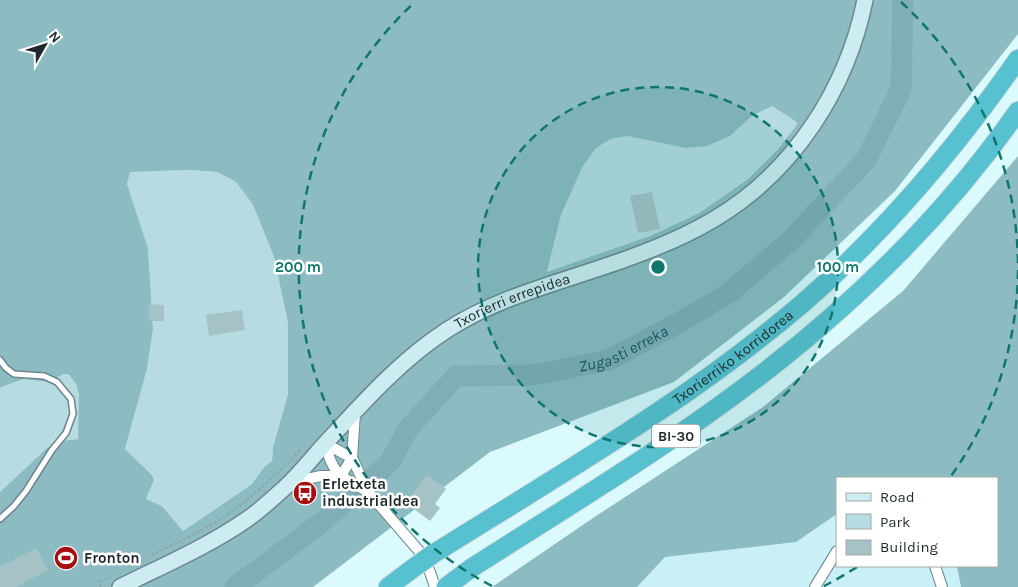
<svg xmlns="http://www.w3.org/2000/svg" width="1018" height="587" viewBox="0 0 1018 587" font-family="Karla,sans-serif">
  <rect width="100%" height="100%" fill="#dbfafe"/>
  <path fill="#c8f0f6" d="M837,514V566H957L961,587H637L665,557L796,542Z"/>
  <g fill="#b6dce2">
    <path d="M772,106L798,123L779,148L748,179L699,213L650,236L547,273L561,215L583,166L596,148L611,139L627,136L686,148L730,136L752,116Z"/>
    <path d="M190,170L217,172L236,182L253,205L274,257L288,323V394L273,447L272,461L264,467L252,484L183,531L162,506L146,499L154,480L152,475L125,449L147,369L153,329L148,248L127,184L129,172Z"/>
    <path d="M64,374C86,378 79,423 78,439L62,441L47,448L0,492V388L23,379L48,382Z"/>
  </g>
  <g fill="#8dbbc2" fill-rule="evenodd">
    <path d="M0,0H1018V34L895,191L784,297L674,382L490,452L313,587H0V492L47,448L62,441L78,439L79,395L76,384L69,375L64,374L48,382L23,379L0,388ZM772,106L798,123L779,148L748,179L699,213L650,236L547,272L561,215L583,166L596,148L611,139L627,136L686,148L707,146L730,136L752,116ZM190,170L217,172L236,182L253,205L274,257L288,323V394L273,447L272,461L264,467L252,484L183,531L162,506L146,499L154,480L152,475L125,449L147,369L153,329L148,248L127,184L130,172Z"/>
    <path d="M1018,156V587H961L957,566H997V478H837V514L796,542L665,557L637,587H492L593,518L763,407L903,291Z"/>
  </g>
  <g fill="none" stroke-linecap="round" stroke-linejoin="round">
    <path stroke="#81aeb6" stroke-width="21" id="s1" d="M235,587L322,522L390,462L408,429L456,376L534,375L609,360L680,322L729,293L790,241L866,160L901,89L903,0"/>
  </g>
  <g fill="#a5c2c7">
    <path d="M652,192L660,229L638,233L630,196Z"/>
    <path d="M149,304L164,305V321H149Z"/>
    <path d="M242,310L245,330L209,336L206,315Z"/>
    <path d="M427,475L446,489L435,504L440,508L430,521L406,503Z"/>
    <path d="M36,548L48,570L16,587H0V567Z"/>
  </g>
  <g fill="none" stroke-linecap="round" stroke-linejoin="round">
    <g stroke="#6c878c" stroke-width="8">
      <path id="service" d="M0,360L6,368L14,374L44,376L57,382L71,399L73,414L66,433L52,450L26,491L14,506L0,519"/>
    </g>
    <g stroke="#6c878c" stroke-width="12">
      <g id="minor">
        <path d="M326,444L352,458L369,493L419,551L430,572L435,587"/>
        <path d="M326,444C331,475 344,478 368,492"/>
        <path d="M292,482L321,476H335L344,471L352,458L355,413"/>
        <path d="M935,566L942,587"/>
        <path d="M815,587L837,551"/>
      </g>
    </g>
    <g stroke="#6c878c" stroke-width="18">
      <g id="secondary">
        <path id="s2" d="M120,587C162,566 207,547 246,520C258,512 270,501 281,491C295,479 308,463 321,448C360,406 399,361 447,330C501,295 566,281 626,259C657,248 688,235 716,218C794,171 847,89 865,0"/>
      </g>
    </g>
    <g stroke="#e0e1e1" stroke-width="21">
      <g id="motorway">
        <path id="s3" d="M433,554C559,475 690,400 803,303C885,232 956,148 1018,59"/>
        <path d="M388,587L412,569"/>
        <path d="M446,587L470,569C570,505 672,444 766,371C861,297 949,210 1018,111"/>
      </g>
    </g>
    <g stroke="#8ea4a8" stroke-width="2" stroke-dasharray="2.5 2.5" stroke-linecap="butt">
      <path d="M152,555C180,541 209,528 234,510C258,492 279,472 300,450"/>
      <path d="M100,587L101,581L110,577"/>
    </g>
    <use href="#service" stroke="#fff" stroke-width="5"/>
    <use href="#minor" stroke="#fff" stroke-width="10"/>
    <use href="#secondary" stroke="#cdecf1" stroke-width="15"/>
    <use href="#motorway" stroke="#58c1d0" stroke-width="19"/>
    <g stroke="#e0e1e1" stroke-width="21" stroke-linecap="butt">
      <path id="motorway-bridge" d="M412,569L433,554"/>
    </g>
    <use href="#motorway-bridge" stroke="#58c1d0" stroke-width="19"/>
  </g>
  <circle cx="658" cy="267" r="180" fill="#0f766e" fill-opacity=".12"/>
  <g fill="none" stroke="#0f766e" stroke-width="2.5" stroke-dasharray="9 6">
    <circle cx="658" cy="267" r="180"/>
    <path d="M1018 270A360 360 0 0 1 951 476M857 567A360 360 0 0 1 824 586M492 586A360 360 0 0 1 415 2M901 2A360 360 0 0 1 1018 264"/>
  </g>
  <defs>
    <g id="bus-disc" transform="scale(1.25)"><circle r="9.5" fill="#a50f0f" stroke="#fff"/><path d="M-5-6H5V4H4V6H2V4H-2V6H-4V4H-5ZM-3.5-4V0h7V-4ZM-3.5 1.2v1.5H-2V1.2ZM2 1.2v1.5H3.5V1.2Z" fill="#fff"/></g>
    <g id="stadium-disc" transform="scale(1.25)"><circle r="9.5" fill="#a50f0f" stroke="#fff"/><path d="M0-5a6.5 5 0 1 0 0 10a6.5 5 0 1 0 0-10ZM-3.5-1.8h7v3.6h-7Z" fill="#fff"/></g>
  </defs>
  <g fill-rule="evenodd">
    <use href="#bus-disc" x="305" y="493"/>
    <use href="#stadium-disc" x="66" y="558"/>
  </g>
  <g text-anchor="middle" stroke-width="5" stroke-linejoin="round" paint-order="stroke">
    <rect fill="#fff" stroke="#62696b" stroke-width="1" x="652" y="424.5" width="48" height="23" rx="4"/>
    <g font-size="14" font-weight="bold" fill="#1e292b">
      <text x="676" y="441">BI-30</text>
    </g>
    <g font-size="15" fill="#1e292b" stroke="#fff">
      <text dy="5" stroke="none"><textPath href="#s2" startOffset="492">Txorierri errepidea</textPath></text>
      <text dy="5" stroke="none"><textPath href="#s3" startOffset="359">Txorierriko korridorea</textPath></text>
    </g>
    <g font-size="15" font-weight="bold" fill="#1e292b" stroke="#fff" text-anchor="start">
      <text x="322" y="489">Erletxeta<tspan x="322" dy="17">industrialdea</tspan></text>
      <text x="84" y="563">Fronton</text>
    </g>
    <g font-size="16" font-style="italic" fill="#14555e" stroke="#fff">
      <text dy="6" stroke="none"><textPath href="#s1" startOffset="480">Zugasti erreka</textPath></text>
    </g>
  </g>
  <circle cx="658" cy="267" r="8" fill="#0f766e" stroke="#fff" stroke-width="2.5"/>
  <g font-size="15" text-anchor="middle" font-weight="bold" fill="#0f766e" stroke="#fff" stroke-width="5" stroke-linejoin="round" paint-order="stroke">
    <text x="838" y="272">100 m</text>
    <text x="298" y="272">200 m</text>
  </g>
  <rect x="836" y="477" width="162" height="90" fill="#ffffff" stroke="#a5a9aa"/>
  <rect x="846" y="493" width="25" height="8" fill="#cdecf1" stroke="#a5a9aa"/>
  <text x="880" y="502" font-size="15" fill="#1e292b">Road</text>
  <rect x="846" y="514" width="25" height="15" fill="#b6dce2" stroke="#a5a9aa"/>
  <text x="880" y="527" font-size="15" fill="#1e292b">Park</text>
  <rect x="846" y="540" width="25" height="15" fill="#a5c2c7" stroke="#a5a9aa"/>
  <text x="880" y="552" font-size="15" fill="#1e292b">Building</text>
  <g transform="translate(45 45) rotate(51)" stroke="#ffffff" stroke-width="4" paint-order="stroke">
  <path d="M0-4L9 19L0 12L-9 19Z" fill="#1e292b"/>
  <text y="-8" font-size="14" font-weight="bold" text-anchor="middle" fill="#1e292b">N</text>
  </g>
</svg>
